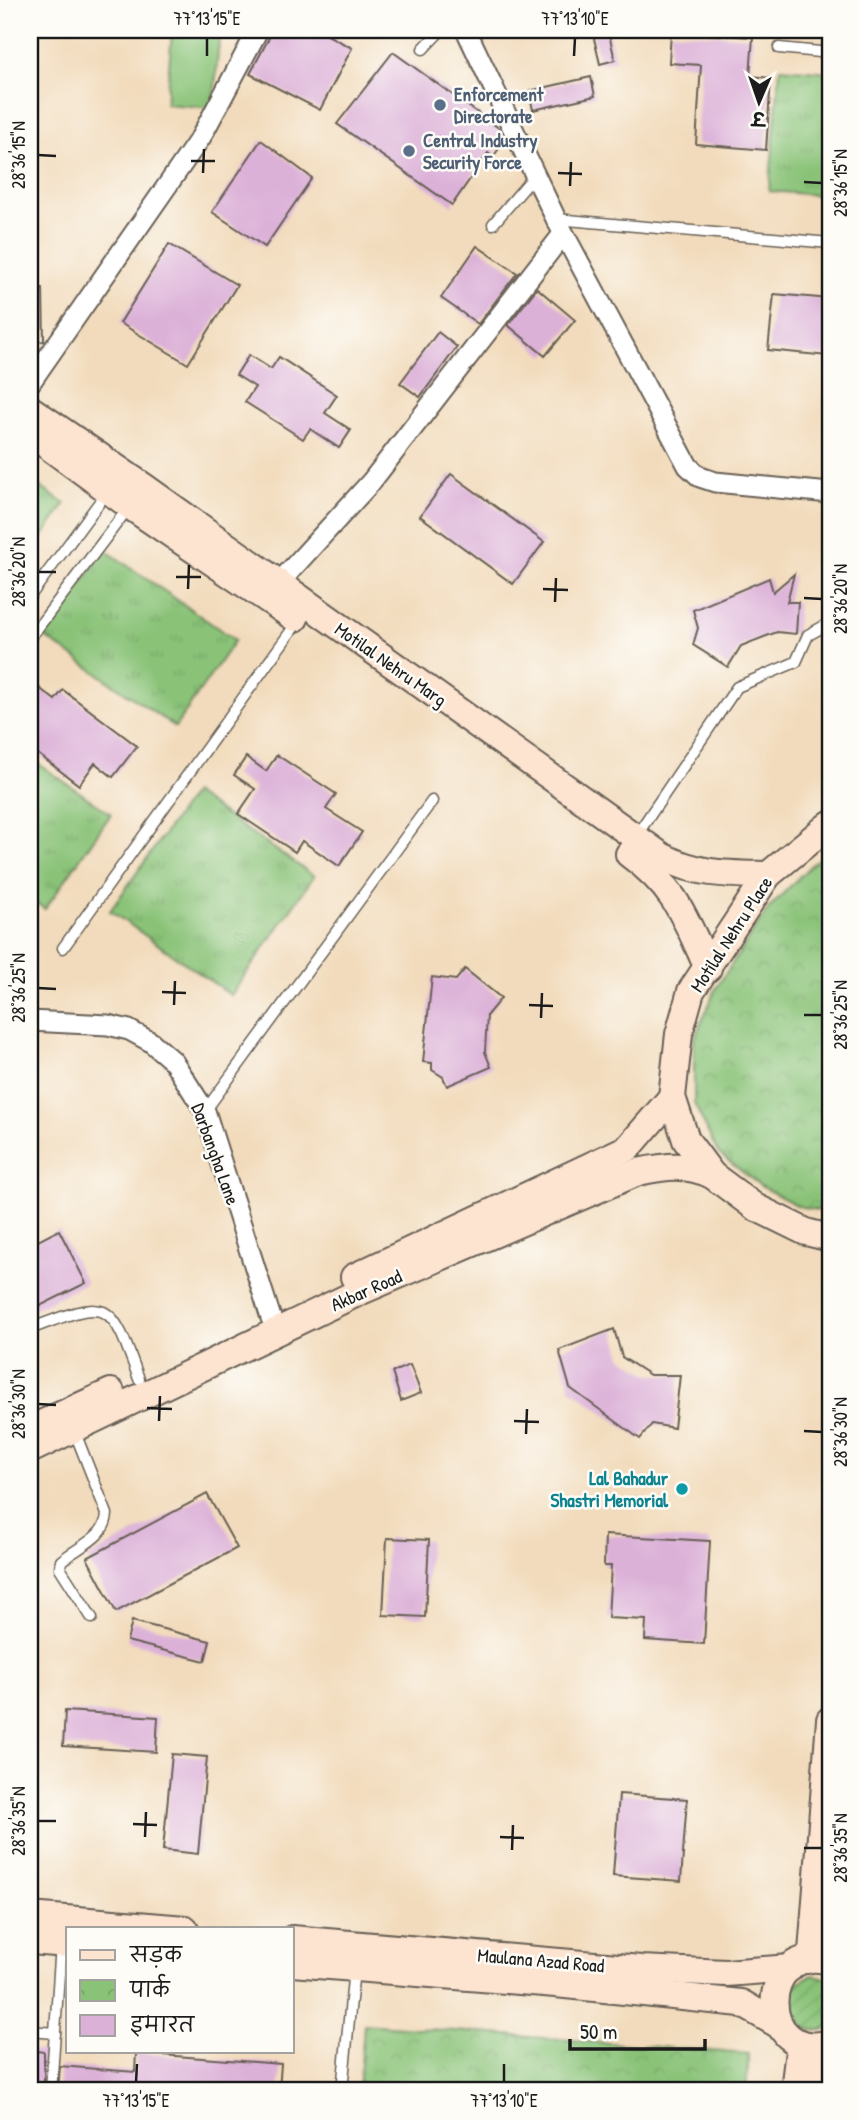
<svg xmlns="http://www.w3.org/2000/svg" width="860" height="2120" viewBox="0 0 860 2120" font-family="'Patrick Hand','Playpen Sans Deva',sans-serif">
  <defs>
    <pattern id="grass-tufts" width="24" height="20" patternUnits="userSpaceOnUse" patternTransform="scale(1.75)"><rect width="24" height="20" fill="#8ac378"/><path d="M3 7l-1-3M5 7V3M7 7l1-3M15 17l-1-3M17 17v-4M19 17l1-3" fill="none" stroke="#76a767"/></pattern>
    <pattern id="park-crowns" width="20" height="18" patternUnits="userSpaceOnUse" patternTransform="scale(1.75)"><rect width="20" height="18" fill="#8ac378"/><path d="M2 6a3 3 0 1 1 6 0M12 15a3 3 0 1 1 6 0" fill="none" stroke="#76a767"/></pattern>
    <pattern id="garden-furrows" width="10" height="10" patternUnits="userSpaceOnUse" patternTransform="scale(1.75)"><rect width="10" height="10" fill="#8ac378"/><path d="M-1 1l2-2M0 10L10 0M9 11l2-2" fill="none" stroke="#76a767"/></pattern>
  </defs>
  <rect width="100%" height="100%" fill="#fdfcf7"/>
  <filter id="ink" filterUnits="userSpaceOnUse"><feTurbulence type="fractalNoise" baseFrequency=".0143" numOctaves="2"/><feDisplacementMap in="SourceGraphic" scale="14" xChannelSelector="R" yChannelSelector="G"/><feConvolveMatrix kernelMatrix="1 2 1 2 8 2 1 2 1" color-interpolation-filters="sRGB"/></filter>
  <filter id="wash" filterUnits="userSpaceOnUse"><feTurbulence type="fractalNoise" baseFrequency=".00686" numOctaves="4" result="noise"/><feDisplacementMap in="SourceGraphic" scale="28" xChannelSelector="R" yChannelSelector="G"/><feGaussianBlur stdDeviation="1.57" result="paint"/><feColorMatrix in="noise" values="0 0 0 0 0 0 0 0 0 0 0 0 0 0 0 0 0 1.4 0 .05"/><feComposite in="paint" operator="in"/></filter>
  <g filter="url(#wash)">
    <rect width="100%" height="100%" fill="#f2dbbc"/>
    <g fill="url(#grass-tufts)" stroke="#53704a" stroke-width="2">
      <path d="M780,68L830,72V196L769,191Z"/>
      <path d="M30,480L65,504L30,555Z"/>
      <path d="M105,550L235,640L175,727L45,637Z"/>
      <path d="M30,758L111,814L45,909L30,899Z"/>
      <path d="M193,793L314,876L231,995L110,911Z"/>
    </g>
    <g fill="url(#park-crowns)" stroke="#53704a" stroke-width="2">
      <path d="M830,850V1213L798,1206L762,1187L718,1153L694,1103V1040L716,988L769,908L810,866Z"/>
      <path d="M364,2024L749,2054L746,2090H359Z"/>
    </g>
    <path fill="url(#garden-furrows)" stroke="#53704a" stroke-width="2" d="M814,1975L830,1979V2027C792,2045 770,1986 814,1975Z"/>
    <path fill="#8ac378" stroke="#53704a" stroke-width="2" d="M172,30H220L213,108L166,104Z"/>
    <g id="blocks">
      <g fill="#dcb1d8">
        <path d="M273,30H318L352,48L320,110L250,74Z"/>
        <path d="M592,30H608L615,60L600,64Z"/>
        <path d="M671,32L753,37L750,76L771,78L766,150L696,144L701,65L669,63Z"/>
        <path d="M393,52L500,129L505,140L493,157L488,153L452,205L337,124Z"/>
        <path d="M591,77L595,96L533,110L529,91Z"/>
        <path d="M261,140L312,178L265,247L212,212Z"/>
        <path d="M169,244L237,285L188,364L120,323Z"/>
        <path d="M477,246L517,273L478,324L441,298Z"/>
        <path d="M537,288L575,320L545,356L508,325Z"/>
        <path d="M30,289H43L44,341L30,342Z"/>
        <path d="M774,294L830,299L828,356L768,350Z"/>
        <path d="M438,332L457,347L420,397L400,383Z"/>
        <path d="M249,355L271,369L279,357L337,395L325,413L351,430L339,448L310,429L303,439L245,402L255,387L236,375Z"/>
        <path d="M451,474L544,542L513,584L420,516Z"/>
        <path d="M794,574L787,602H798L796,634L777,632L741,646L728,667L693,645L698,628L693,610L769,578L773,592Z"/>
        <path d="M30,681L55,700L63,690L137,746L113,777L95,763L79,785L30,748V732L37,723L30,717Z"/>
        <path d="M277,755L336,794L326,809L362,832L339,866L302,841L295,852L238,814L255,789L234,775L246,757L266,771Z"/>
        <path d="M465,969L501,998L487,1015L485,1052L491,1067L447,1086L443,1077L432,1070V1063L423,1062L432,977L456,980Z"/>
        <path d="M59,1230L86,1283L30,1311V1245Z"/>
        <path d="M614,1329L622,1357L650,1375H680L674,1428L652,1424L640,1439L570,1388L559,1350Z"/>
        <path d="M410,1365L421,1393L401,1401L392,1372Z"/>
        <path d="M207,1494L237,1548L116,1612L87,1558Z"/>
        <path d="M605,1535L710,1541L704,1644L645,1640L646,1620L608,1618L611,1566H604Z"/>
        <path d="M387,1538L429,1540L425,1617L383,1615Z"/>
        <path d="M132,1621L210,1641L205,1661L127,1641Z"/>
        <path d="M65,1711L158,1717L156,1752L63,1746Z"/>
        <path d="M172,1754L207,1757L198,1854L163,1850Z"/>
        <path d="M619,1794L687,1799L681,1881L613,1876Z"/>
        <path d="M30,2050L44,2052V2090H30Z"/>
        <path d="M136,2053L281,2064L279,2090H58L60,2066L135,2072Z"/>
      </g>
    </g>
  </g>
  <g filter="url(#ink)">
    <use href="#blocks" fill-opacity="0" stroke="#675f54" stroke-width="2"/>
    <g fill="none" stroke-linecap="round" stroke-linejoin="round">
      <g stroke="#675f54" stroke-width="13">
        <g id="lane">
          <path d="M779,48L830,53"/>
          <path d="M423,49L441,30"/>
          <path d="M556,219L830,243"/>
          <path d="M493,224L535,175"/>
          <path d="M30,596L107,492"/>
          <path d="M30,638L129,507"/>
          <path d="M636,836L737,687L796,662L808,635L830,623"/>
          <path d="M63,948L299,620"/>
          <path d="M205,1111L432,801"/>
          <path d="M30,1329C110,1298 110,1298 139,1379"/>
          <path d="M74,1430L107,1514C106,1538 77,1547 61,1561L60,1568L92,1618"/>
          <path d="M30,2031L55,2033"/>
          <path d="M51,2090L61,1944"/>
          <path d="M342,2090L354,1969"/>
        </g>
      </g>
      <g stroke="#675f54" stroke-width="23">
        <g id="street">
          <path d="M466,30L556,219L688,466L700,477L715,482L830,493"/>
          <path d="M30,383L201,137L258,30"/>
          <path d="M278,584L371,482L563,234"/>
          <path d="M30,1021L108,1025L129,1030L151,1042L173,1061L205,1111L271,1318"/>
        </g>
      </g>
      <g stroke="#675f54" stroke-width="30">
        <g id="secondary">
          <path d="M30,409L144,487L663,857C699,875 728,874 768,875"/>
          <path d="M30,433L130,506L295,618"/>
          <path d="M830,824L768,875L691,991L679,1034L672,1097L686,1140L712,1175L755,1207L806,1232L830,1238"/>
          <path d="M629,854C676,888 685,918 708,968"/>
          <path d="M354,1277L628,1148L672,1097"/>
          <path d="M30,1429L111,1392"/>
          <path d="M30,1450L359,1292L638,1172C666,1166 685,1163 712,1175"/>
          <path d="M30,1916L185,1929"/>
          <path d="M292,1939L641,1969L726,1973L790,1968"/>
          <path d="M30,1941L68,1944"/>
          <path d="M807,1960L812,1952L830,1720"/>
          <path d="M830,1961C756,1941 756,2064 830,2043"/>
          <path d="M292,1963L556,1984L741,2003L779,2025"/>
          <path d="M794,2090L800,2043"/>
          <path d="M815,2090L819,2046"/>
        </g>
      </g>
      <use href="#lane" stroke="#fff" stroke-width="10"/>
      <use href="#street" stroke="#fff" stroke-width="19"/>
      <use href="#secondary" stroke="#fde4d1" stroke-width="26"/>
    </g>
  </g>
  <path fill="none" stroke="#1c1c1c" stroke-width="2.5" d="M207,56V38M574,56L575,38M38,155L56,156M191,161H215M203,173L204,149M558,173L582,174M804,182L822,183M570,186L571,162M38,572H56M176,577H201M188,589L189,565M543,589L568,590M804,598L822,599M555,602L556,578M38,988L56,989M162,992L186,993M174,1005L175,981M529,1005L553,1006M804,1015H822M541,1018L542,993M38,1404L56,1405M147,1408L172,1409M159,1421L160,1396M514,1421L539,1422M804,1431L822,1432M526,1434L527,1409M38,1821H56M133,1824L157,1825M145,1837L146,1812M500,1837L524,1838M804,1848H822M512,1850L513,1825M136,2082L137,2064M504,2082V2064"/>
  <g fill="#5c6f8a" stroke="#fdfcf7" stroke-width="2.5">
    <circle cx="440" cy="105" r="7"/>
    <circle cx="409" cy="151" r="7"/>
  </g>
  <circle fill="#0f9aa8" stroke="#fdfcf7" stroke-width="2.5" cx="682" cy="1489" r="7"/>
  <g text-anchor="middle" stroke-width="5" stroke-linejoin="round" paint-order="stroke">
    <g font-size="19" font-weight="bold" fill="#4e5e75" stroke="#fdfcf7" text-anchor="start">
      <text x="454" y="101">Enforcement<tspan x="454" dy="22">Directorate</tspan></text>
      <text x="423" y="147">Central Industry<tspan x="423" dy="22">Security Force</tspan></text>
    </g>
    <g font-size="19" fill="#1c1c1c" stroke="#fdfcf7">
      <text transform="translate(391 664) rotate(35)" y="7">Motilal Nehru Marg</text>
      <text transform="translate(731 934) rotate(-57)" y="7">Motilal Nehru Place</text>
      <text transform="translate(216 1154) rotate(70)" y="7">Darbangha Lane</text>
      <text transform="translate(366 1290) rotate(-24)" y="7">Akbar Road</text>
      <text transform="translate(541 1960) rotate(5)" y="7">Maulana Azad Road</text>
    </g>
    <g font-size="19" font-weight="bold" fill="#0d838f" stroke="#fdfcf7" text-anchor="end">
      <text x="668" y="1485">Lal Bahadur<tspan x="668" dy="22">Shastri Memorial</tspan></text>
    </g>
  </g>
  <rect width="860" height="2120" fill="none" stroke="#fdfcf7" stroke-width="77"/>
  <rect x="66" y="1927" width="228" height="126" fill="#fdfcf7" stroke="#a3a29f" stroke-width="2"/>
  <rect x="80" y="1950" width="35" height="10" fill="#fde4d1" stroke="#a3a29f" stroke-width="2"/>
  <text x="130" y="1962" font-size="21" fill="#1c1c1c">सड़क</text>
  <rect x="80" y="1980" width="35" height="21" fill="url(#park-crowns)" stroke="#a3a29f" stroke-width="2"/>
  <text x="130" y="1997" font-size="21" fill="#1c1c1c">पार्क</text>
  <rect x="80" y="2015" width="35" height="21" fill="#dcb1d8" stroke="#a3a29f" stroke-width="2"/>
  <text x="130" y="2032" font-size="21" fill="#1c1c1c">इमारत</text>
  <g transform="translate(759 102) rotate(182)" stroke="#fdfcf7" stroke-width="5" paint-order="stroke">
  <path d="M0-5L12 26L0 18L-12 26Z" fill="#1c1c1c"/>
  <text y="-10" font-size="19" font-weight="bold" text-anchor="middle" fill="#1c1c1c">उ</text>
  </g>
  <path d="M570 2039v10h135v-10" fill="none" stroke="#1c1c1c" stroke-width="3.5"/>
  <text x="580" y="2039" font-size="21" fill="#1c1c1c" stroke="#fdfcf7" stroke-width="5" paint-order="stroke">50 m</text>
  <rect x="38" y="38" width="784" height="2044" fill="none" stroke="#1c1c1c" stroke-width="2.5"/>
  <g font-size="18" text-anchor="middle" fill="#1c1c1c">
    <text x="207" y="25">77°13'15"E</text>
    <text x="575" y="25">77°13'10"E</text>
    <text transform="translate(19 155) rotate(-90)" y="6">28°36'15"N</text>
    <text transform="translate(841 183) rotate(-90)" y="6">28°36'15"N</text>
    <text transform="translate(19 572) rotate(-90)" y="6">28°36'20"N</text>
    <text transform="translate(841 599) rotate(-90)" y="6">28°36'20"N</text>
    <text transform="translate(19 988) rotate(-90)" y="6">28°36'25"N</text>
    <text transform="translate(841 1015) rotate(-90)" y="6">28°36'25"N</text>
    <text transform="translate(19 1404) rotate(-90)" y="6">28°36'30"N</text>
    <text transform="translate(841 1432) rotate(-90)" y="6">28°36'30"N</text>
    <text transform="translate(19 1821) rotate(-90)" y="6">28°36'35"N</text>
    <text transform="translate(841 1848) rotate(-90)" y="6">28°36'35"N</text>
    <text x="136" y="2107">77°13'15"E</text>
    <text x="504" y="2107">77°13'10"E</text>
  </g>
</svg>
